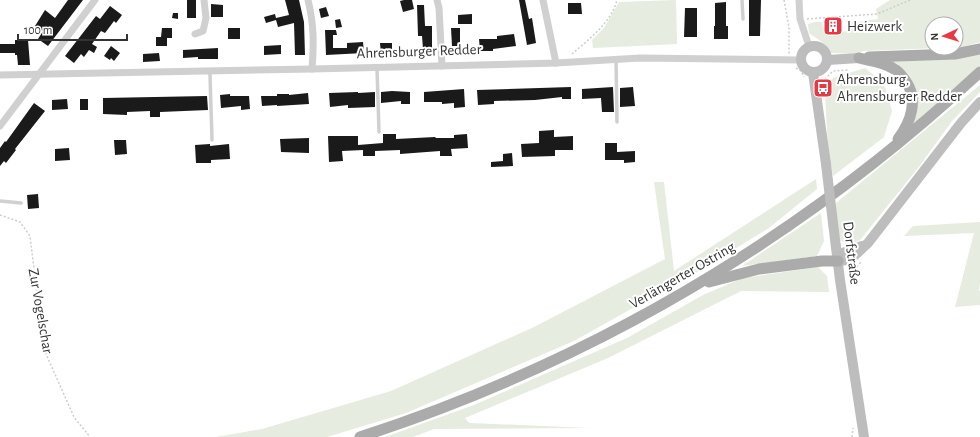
<svg xmlns="http://www.w3.org/2000/svg" width="980" height="437" viewBox="0 0 980 437" font-family="'Alegreya Sans',sans-serif">
  <rect width="100%" height="100%" fill="#fff"/>
  <g fill="#e6ecdf">
    <path d="M676,0L677,44L593,48L592,40L604,28L619,2Z"/>
    <path d="M890,0H980V42L962,47H956V24H932V48H939L863,51L858,54L831,53L822,42L809,33L808,24L815,22H822L824,34L847,31L849,23L878,19L876,9Z"/>
    <path d="M980,51V65L908,130L916,97L884,60Z"/>
    <path d="M865,68L875,76L885,87L892,111L884,137L833,176L828,149L825,94L833,78Z"/>
    <path d="M980,85V92L952,121L918,168L860,240L848,245L840,240L836,219V203Z"/>
    <path d="M816,179L817,189L769,228L697,272L574,341L406,413L327,437H216L262,429L391,391L532,328L665,259L654,182H664L674,271Z"/>
    <path d="M821,213L824,241L817,256L742,266Z"/>
    <path d="M980,222V282L979,291H980V305L955,307L974,233L904,236L913,226Z"/>
    <path d="M818,267L827,276L829,292L741,291L608,358L465,418L469,423L590,428L434,429L413,437H385L474,405L627,338L703,295L743,278Z"/>
  </g>
  <g fill="#1a1a1a">
    <path d="M68,0H83L48,46L38,39L43,31L35,26L45,10L55,18Z"/>
    <rect x="187" y="0" width="9" height="18"/>
    <path d="M285,0H299L304,22L305,55H295L294,23L278,27L276,20L266,23L264,17L275,14L276,18L289,15Z"/>
    <path d="M404,0H412L414,9L403,12L400,1Z"/>
    <path d="M519,0H525L529,19L532,18L536,43L527,45Z"/>
    <path d="M749,0H761L760,36H749Z"/>
    <path d="M726,2V26H728V39H714V26H715V3Z"/>
    <path d="M568,3H581L582,14H568Z"/>
    <path d="M211,4L223,5V17H211Z"/>
    <path d="M417,5H424L425,26H432V49H423L422,36H418Z"/>
    <path d="M110,6L122,15L116,23L114,21L105,33L101,31L92,44L97,47L94,53L89,50L84,57L81,54L74,63L65,56L96,16L100,19Z"/>
    <path d="M326,7L329,16L321,18L319,9Z"/>
    <path d="M685,8H697V37H684Z"/>
    <path d="M173,13H178V19L172,18Z"/>
    <path d="M472,14V24H458V15Z"/>
    <path d="M340,19L342,27L336,28L335,20Z"/>
    <path d="M826,21H839V30L826,31Z"/>
    <path d="M162,28H172V38H167V46H156V37H161Z"/>
    <rect x="228" y="28" width="12" height="11"/>
    <path d="M451,28H460V46H452Z"/>
    <path d="M325,30H336L337,35H333V48H347V43L363,42L364,53L326,55Z"/>
    <path d="M514,34L516,46L493,49V51H480L479,39H497V36Z"/>
    <path d="M15,40H28L30,65H18L17,55H15V53H0V44H15Z"/>
    <path d="M380,43H392V54H381Z"/>
    <path d="M281,45V54L264,55V46Z"/>
    <path d="M111,46L120,53L114,61L111,58L110,60L104,56Z"/>
    <path d="M218,48V59H198V57L183,58V50Z"/>
    <path d="M159,53L160,61L143,62V54Z"/>
    <path d="M571,87V99H562V97L535,100L494,101V104L478,105L477,90Z"/>
    <path d="M613,87L614,112H602L601,98L582,99V89Z"/>
    <path d="M633,87L635,106L620,107V88Z"/>
    <path d="M464,89L465,107L454,108V103L442,104V102H424V92Z"/>
    <path d="M392,91L410,92V104H401V101L381,103V92Z"/>
    <path d="M358,92V93L375,92V107L348,108V105L330,107L329,93Z"/>
    <path d="M308,93L309,104L277,106V105L262,106L261,96H277V94H289V95Z"/>
    <path d="M230,94V96H249L250,109L241,110V106L221,108L220,95Z"/>
    <path d="M207,96L208,110L160,112V117H150V111L127,112V115L103,114V98Z"/>
    <path d="M67,99L68,109L52,110V100Z"/>
    <rect x="80" y="99" width="8" height="11"/>
    <path d="M34,103L45,111L15,149L16,150L6,163L4,161L0,166V148L5,141L6,142Z"/>
    <path d="M554,130V137L573,136V150H555V156L522,157L521,144L539,143V131Z"/>
    <path d="M383,134H396V139L435,137L436,138H454V135L467,134L468,148L451,149L452,156H440V151L400,154V150L375,151V156H363V150L342,151L343,161L329,162L328,136H358V145L383,143Z"/>
    <path d="M309,138V153L281,152L280,139Z"/>
    <path d="M114,140H126L127,154L115,155Z"/>
    <path d="M605,143H617V152L635,151V162L624,163V160H605Z"/>
    <path d="M210,144V146L229,144L230,159L211,160V163H196L195,145Z"/>
    <path d="M69,148L70,160L55,161V149Z"/>
    <path d="M512,153L513,166L491,167V162L503,161V154Z"/>
    <path d="M38,194L39,208L28,209L27,195Z"/>
  </g>
  <g fill="none" stroke-linecap="round" stroke-linejoin="round">
    <g stroke="#cdcdcd" stroke-width="1.5" stroke-dasharray="2 2" stroke-linecap="butt">
      <path d="M784,0L789,27V54"/>
      <path d="M807,19L877,14L910,0"/>
      <path d="M572,54C589,39 611,23 617,0"/>
      <path d="M796,68L801,71L804,77"/>
      <path d="M822,82L833,71L848,70"/>
      <path d="M0,215L20,222L30,236L39,310L46,354L74,417L90,437"/>
      <path d="M849,276L861,262"/>
      <path d="M852,437L853,428"/>
    </g>
    <g stroke="#d0d0d0" stroke-width="3.5">
      <path d="M742,0L743,19"/>
      <path d="M616,59L617,122"/>
      <path d="M377,68L379,132"/>
      <path d="M209,71L210,75L212,140"/>
      <path d="M0,201L21,203"/>
    </g>
    <g stroke="#d0d0d0" stroke-width="7">
      <path d="M308,0C314,25 314,43 312,69"/>
      <path d="M437,0L439,8L442,66"/>
      <path d="M543,0L556,63"/>
      <path d="M799,0L800,19L809,46"/>
      <path d="M195,34L203,31L206,18L204,0"/>
      <path d="M0,75L312,69L556,63L640,58L800,60"/>
      <path d="M0,126L95,0"/>
    </g>
    <g stroke="#bdbdbd" stroke-width="10">
      <circle cx="814" cy="59" r="13"/>
      <path d="M828,60L859,58"/>
      <path d="M813,73L826,164"/>
      <path d="M833,223L840,280L864,437"/>
      <path d="M837,255L862,246"/>
      <path d="M838,261C852,261 858,252 868,243L961,123L980,102"/>
    </g>
    <g stroke="#ababab" stroke-width="11">
      <path d="M869,57L955,54L980,49"/>
      <path d="M859,58C871,61 884,62 894,69C899,71 902,76 905,80C919,99 911,122 898,139"/>
      <path d="M709,282L759,269L822,261H838"/>
      <path d="M360,437C593,361 800,239 980,72"/>
    </g>
    <path stroke="#bdbdbd" stroke-width="10" d="M826,164L833,223"/>
  </g>
  <defs>
    <g id="building-square" transform="scale(1)"><rect x="-9" y="-9" width="18" height="18" rx="4" fill="#e63946" stroke="#fff"/><path d="M-4-6H4V6H1V3H-1V6H-4ZM-2.5-4.3h1.7v1.8h-1.7ZM.8-4.3h1.7v1.8H.8ZM-2.5-1h1.7V.8h-1.7ZM.8-1h1.7V.8H.8Z" fill="#fff"/></g>
    <g id="bus-square" transform="scale(1)"><rect x="-9" y="-9" width="18" height="18" rx="4" fill="#e63946" stroke="#fff"/><path d="M-5-6H5V4H4V6H2V4H-2V6H-4V4H-5ZM-3.5-4V0h7V-4ZM-3.5 1.2v1.5H-2V1.2ZM2 1.2v1.5H3.5V1.2Z" fill="#fff"/></g>
  </defs>
  <g fill-rule="evenodd">
    <use href="#building-square" x="833" y="26"/>
    <use href="#bus-square" x="823" y="88"/>
  </g>
  <g text-anchor="middle" stroke-width="4" stroke-linejoin="round" paint-order="stroke">
    <g font-size="15" fill="#333" stroke="#fff" text-anchor="start">
      <text x="847" y="31">Heizwerk</text>
      <text x="837" y="84">Ahrensburg,<tspan x="837" dy="17">Ahrensburger Redder</tspan></text>
    </g>
    <g font-size="15" fill="#333" stroke="#fff">
      <text transform="translate(419 51) rotate(-2)" y="5">Ahrensburger Redder</text>
      <text transform="translate(852 253) rotate(83)" y="5">Dorfstraße</text>
      <text transform="translate(682 275) rotate(-30)" y="5">Verlängerter Ostring</text>
      <text transform="translate(41 311) rotate(80)" y="5">Zur Vogelschar</text>
    </g>
  </g>
  <g transform="translate(944 36) rotate(266)"><circle r="19" fill="#ffffff" stroke="#adadad"/>
  <path d="M0-3L7 15L0 10L-7 15Z" fill="#e63946"/>
  <text y="-6" font-size="11" font-weight="bold" text-anchor="middle" fill="#333333">N</text>
  </g>
  <path d="M18 34v6h109v-6" fill="none" stroke="#333333" stroke-width="2"/>
  <text x="24" y="34" font-size="12" fill="#333333" stroke="#ffffff" stroke-width="3" paint-order="stroke">100 m</text>
</svg>
